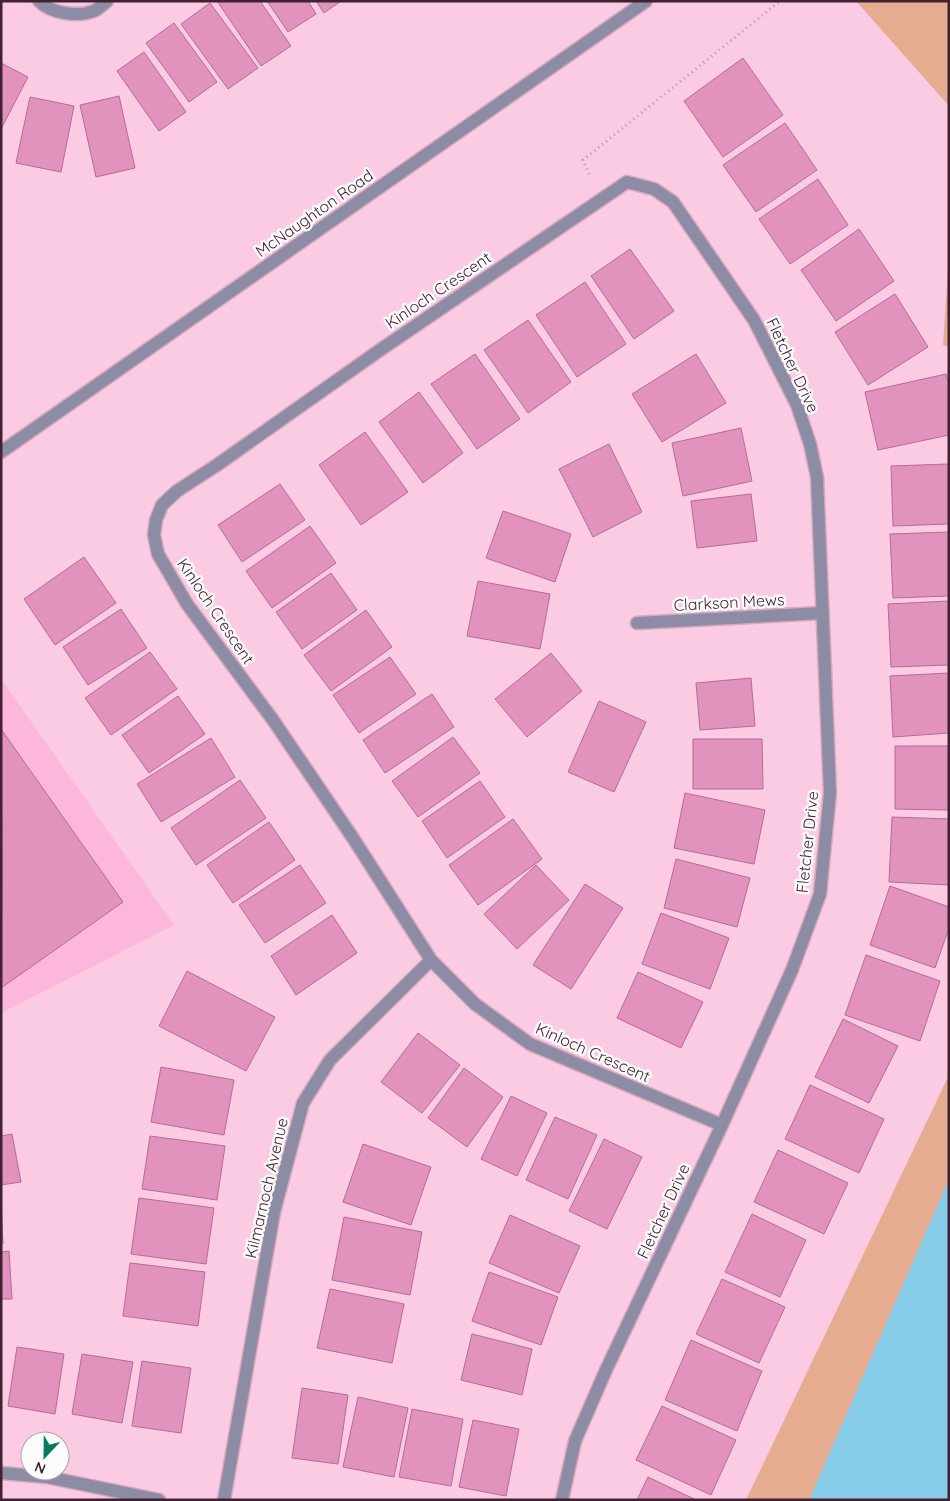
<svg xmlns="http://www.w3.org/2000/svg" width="950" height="1501" viewBox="0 0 950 1501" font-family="Quicksand,sans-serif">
  <rect width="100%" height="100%" fill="#fbcae3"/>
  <path fill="#fdb6dc" d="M1,679L174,925L1,1013Z"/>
  <g fill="#e6ac90">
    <path d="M856,1H949V106Z"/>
    <path d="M949,256V347L943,345Z"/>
    <path d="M949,1075V1500H746Z"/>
  </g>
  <path fill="#86cce9" d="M949,1179V1500H809Z"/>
  <g fill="#e193be" stroke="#b56b95">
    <path d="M217,1H260L291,46L261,66Z"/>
    <path d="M267,1H308L316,14L288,32Z"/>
    <path d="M316,1H341L324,13Z"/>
    <path d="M210,3L258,68L228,89L181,24Z"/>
    <path d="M174,23L217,82L189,102L146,43Z"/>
    <path d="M144,52L186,112L159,131L117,71Z"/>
    <path d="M743,58L783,115L723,157L684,101Z"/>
    <path d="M1,63L28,77L1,129Z"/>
    <path d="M119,96L135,168L96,177L80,105Z"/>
    <path d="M30,97L74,106L61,172L16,163Z"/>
    <path d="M785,123L817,170L756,212L723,165Z"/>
    <path d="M818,179L848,225L790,264L759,219Z"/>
    <path d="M859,229L894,281L836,321L801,270Z"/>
    <path d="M630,249L674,311L634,339L591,276Z"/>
    <path d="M585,282L626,344L577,377L536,315Z"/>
    <path d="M895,294L928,347L868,385L835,332Z"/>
    <path d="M528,320L571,382L528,413L484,350Z"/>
    <path d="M475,354L520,419L477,449L431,384Z"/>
    <path d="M696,354L726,403L662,442L632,394Z"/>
    <path d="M946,374L949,385V435L878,450L865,392Z"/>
    <path d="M419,392L463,453L423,483L379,422Z"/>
    <path d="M741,428L752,481L683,496L672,443Z"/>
    <path d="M365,432L408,492L361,525L319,465Z"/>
    <path d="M609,444L642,512L593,537L559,469Z"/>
    <path d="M949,464V524L893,526L891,466Z"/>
    <path d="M280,484L305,520L242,562L218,525Z"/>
    <path d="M751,494L757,541L697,548L691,501Z"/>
    <path d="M503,511L571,534L555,582L486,558Z"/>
    <path d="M310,526L336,563L272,608L246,571Z"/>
    <path d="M949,532V596L893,598L890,534Z"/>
    <path d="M84,557L116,603L55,645L24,599Z"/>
    <path d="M331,573L357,610L302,649L276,612Z"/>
    <path d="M478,581L550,594L540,649L467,636Z"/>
    <path d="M949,601V665L891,667L888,604Z"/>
    <path d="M121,609L147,648L88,685L63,647Z"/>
    <path d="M366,610L392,647L331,691L304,655Z"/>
    <path d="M150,652L177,689L111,735L85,698Z"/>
    <path d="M551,653L582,691L527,737L495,699Z"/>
    <path d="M390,657L416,694L359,733L333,695Z"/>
    <path d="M949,673V733L893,737L890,676Z"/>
    <path d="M751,678L755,726L700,730L696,683Z"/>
    <path d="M432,694L454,727L385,773L363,740Z"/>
    <path d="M178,696L205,734L149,773L122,735Z"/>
    <path d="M599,701L646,722L614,792L568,772Z"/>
    <path d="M1,729L123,902L1,988L2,867Z"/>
    <path d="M453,737L480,773L418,817L392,781Z"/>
    <path d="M211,738L235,777L161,822L137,784Z"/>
    <path d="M693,739H762L763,789H693Z"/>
    <path d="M895,746H949V810L895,809Z"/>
    <path d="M240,780L266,818L196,865L171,828Z"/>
    <path d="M480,781L505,817L447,858L422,821Z"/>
    <path d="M685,793L765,810L754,864L674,848Z"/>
    <path d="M892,817L949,819V885L889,882Z"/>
    <path d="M513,819L542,859L478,905L449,865Z"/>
    <path d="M269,822L295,860L233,903L207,865Z"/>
    <path d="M676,859L750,878L737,927L664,908Z"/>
    <path d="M300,865L326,903L265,943L239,905Z"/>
    <path d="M536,865L569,900L517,949L484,914Z"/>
    <path d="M585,884L623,908L571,989L533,965Z"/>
    <path d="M890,886L949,907V928L935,968L870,945Z"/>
    <path d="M661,913L729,938L710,989L642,964Z"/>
    <path d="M332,915L357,953L296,995L271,956Z"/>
    <path d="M866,955L940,981L920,1041L845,1015Z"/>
    <path d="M187,971L275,1017L246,1071L159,1026Z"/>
    <path d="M638,972L703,1002L681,1048L617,1018Z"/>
    <path d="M843,1019L898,1046L869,1103L815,1077Z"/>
    <path d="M418,1033L460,1065L422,1113L381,1082Z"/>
    <path d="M161,1067L234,1080L224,1135L151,1122Z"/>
    <path d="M464,1068L503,1097L467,1147L428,1118Z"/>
    <path d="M810,1085L884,1119L859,1173L785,1139Z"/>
    <path d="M511,1096L547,1113L517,1176L481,1159Z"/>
    <path d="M555,1117L597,1135L568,1199L526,1180Z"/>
    <path d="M12,1134L21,1182L1,1185V1136Z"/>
    <path d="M150,1136L225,1146L217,1200L142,1189Z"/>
    <path d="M604,1139L642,1157L607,1229L569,1211Z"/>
    <path d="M363,1144L431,1167L411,1225L343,1202Z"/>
    <path d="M778,1150L848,1183L824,1234L754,1202Z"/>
    <path d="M139,1198L214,1208L206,1264L131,1254Z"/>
    <path d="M1,1202L3,1244H1Z"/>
    <path d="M752,1214L806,1240L780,1297L725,1272Z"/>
    <path d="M510,1215L580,1246L559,1293L489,1263Z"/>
    <path d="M344,1217L422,1232L410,1295L332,1280Z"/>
    <path d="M9,1251L12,1299H1V1252Z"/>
    <path d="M130,1263L205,1272L198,1326L123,1316Z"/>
    <path d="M489,1272L558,1297L541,1345L472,1321Z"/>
    <path d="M722,1279L785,1307L759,1363L696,1334Z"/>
    <path d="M330,1289L404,1304L392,1363L317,1348Z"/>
    <path d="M472,1334L532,1349L522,1395L461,1380Z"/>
    <path d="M691,1340L762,1371L737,1431L665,1400Z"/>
    <path d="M17,1347L64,1354L55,1414L8,1406Z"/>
    <path d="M82,1354L133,1362L122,1423L72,1414Z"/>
    <path d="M142,1361L191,1368L181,1433L132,1426Z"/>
    <path d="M302,1388L348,1395L338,1464L292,1458Z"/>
    <path d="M358,1397L408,1408L394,1477L343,1467Z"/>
    <path d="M662,1406L736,1440L711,1495L636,1460Z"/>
    <path d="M412,1409L463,1419L451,1486L399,1477Z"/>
    <path d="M473,1420L519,1429L506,1496L459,1487Z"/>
    <path d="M648,1477L696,1500H637Z"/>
  </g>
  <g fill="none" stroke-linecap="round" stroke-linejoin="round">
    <g stroke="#d6a8c0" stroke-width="15">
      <g id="minor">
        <path d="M39,1C51,14 78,17 94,11C99,9 103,4 107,1"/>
        <path d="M637,623L822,613"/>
        <path d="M1,1473L47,1477L159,1500"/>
        <path d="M224,1500L274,1212L303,1103L330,1060L431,960"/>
        <path d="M562,1500L575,1441L606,1370L722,1125L792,970L820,894L830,793L817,477L810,444L797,405L754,320L673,202L654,189L627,182L380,350L217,465L177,491L162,505L156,520L154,535L158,554L187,604L273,720L353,838L431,960L475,1004L530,1044L722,1125"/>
      </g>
    </g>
    <g stroke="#d6a8c0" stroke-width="15">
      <path id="tertiary" d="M1,452L646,1"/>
    </g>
    <path stroke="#be93a9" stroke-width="3" stroke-dasharray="1 4" stroke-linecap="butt" d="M589,174L583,160L780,1"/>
    <use href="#minor" stroke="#8d8ca5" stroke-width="12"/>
    <use href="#tertiary" stroke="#8d8ca5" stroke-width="12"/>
  </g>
  <g text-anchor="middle" stroke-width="5" stroke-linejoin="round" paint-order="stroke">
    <g font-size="16" fill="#412233" stroke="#fbfbfb">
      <text transform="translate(314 213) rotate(-35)" y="6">McNaughton Road</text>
      <text transform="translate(438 290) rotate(-34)" y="6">Kinloch Crescent</text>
      <text transform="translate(793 365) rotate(65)" y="6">Fletcher Drive</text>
      <text transform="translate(729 602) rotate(-3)" y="6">Clarkson Mews</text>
      <text transform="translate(216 611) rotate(56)" y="6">Kinloch Crescent</text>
      <text transform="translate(807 842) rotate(-84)" y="6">Fletcher Drive</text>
      <text transform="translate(593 1052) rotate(24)" y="6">Kinloch Crescent</text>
      <text transform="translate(266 1188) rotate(-77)" y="6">Kilmarnoch Avenue</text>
      <text transform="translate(663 1211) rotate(-65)" y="6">Fletcher Drive</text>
    </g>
  </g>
  <rect width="950" height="1501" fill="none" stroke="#412233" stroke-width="5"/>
  <g transform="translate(45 1456) rotate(202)"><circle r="24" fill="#fbfbfb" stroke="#b1a4ab"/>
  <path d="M0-4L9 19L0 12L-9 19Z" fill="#037d5b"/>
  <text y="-8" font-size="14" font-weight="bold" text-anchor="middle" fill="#412233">N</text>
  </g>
</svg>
